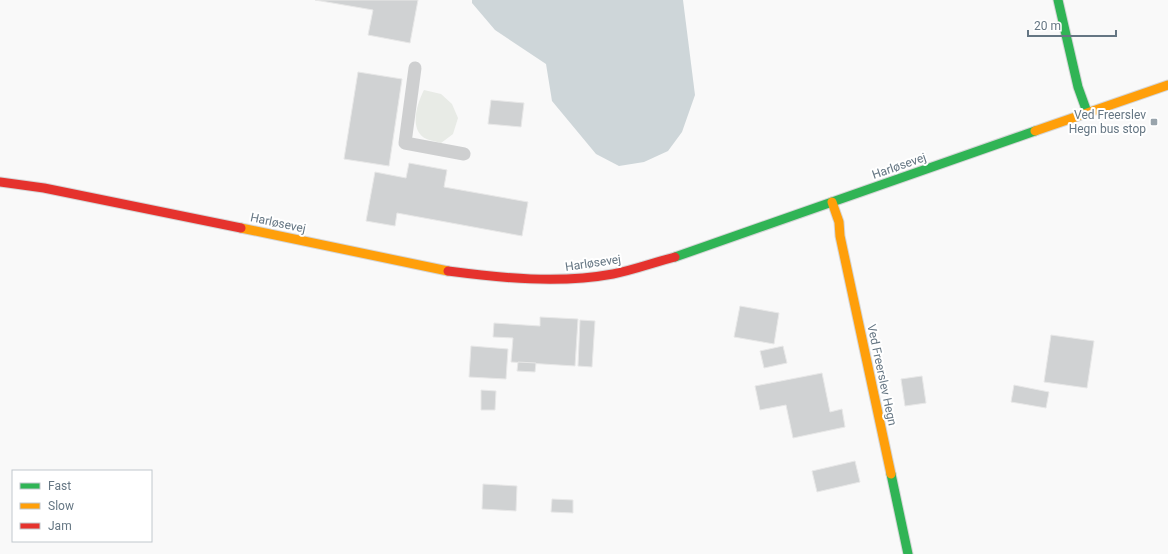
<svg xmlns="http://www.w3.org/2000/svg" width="1168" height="554" viewBox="0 0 1168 554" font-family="Roboto,sans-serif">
  <rect width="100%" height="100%" fill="#f9f9f9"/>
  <path fill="#e8ebe6" d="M424,90L441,94L452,104L458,118L453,134L441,143C434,141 424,140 420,134C411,122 418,102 424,90Z"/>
  <path fill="#ced6d9" d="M472,0H683L695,95L682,132L668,151L644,162L619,166L596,154L552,101L546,64L495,30L472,3Z"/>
  <g fill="#d0d2d3" stroke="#e8e8e8">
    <path d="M315,0H418L410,43L368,35L373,10Z"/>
    <path d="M358,72L402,79L389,166L344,159Z"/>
    <path d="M491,100L524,103L521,127L488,124Z"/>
    <path d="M409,163L447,170L444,187L528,202L522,236L397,213L395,226L366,221L375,172L406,178Z"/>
    <path d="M740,306L779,313L774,344L734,337Z"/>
    <path d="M540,317L578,319L575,366L511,362L513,338L493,337L494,323L540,326Z"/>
    <path d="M580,320L595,321L592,367L578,366Z"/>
    <path d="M1051,335L1094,341L1087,388L1044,382Z"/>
    <path d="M471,346L508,349L506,379L469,377Z"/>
    <path d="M783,346L787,363L764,368L760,351Z"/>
    <path d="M518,362L536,363L535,372L517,371Z"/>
    <path d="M822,373L830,412L842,409L845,427L793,438L786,405L760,410L755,386Z"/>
    <path d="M922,376L926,403L905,406L901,379Z"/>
    <path d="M1014,385L1049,392L1046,408L1011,402Z"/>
    <path d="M481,390L496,391L495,410H481Z"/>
    <path d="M855,461L860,482L817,492L812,471Z"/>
    <path d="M483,484L517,486L516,511L482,509Z"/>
    <path d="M552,499L573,500V513L551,512Z"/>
  </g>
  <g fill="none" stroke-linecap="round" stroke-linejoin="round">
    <g stroke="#d5d6d7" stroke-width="11">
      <g id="fast">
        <path d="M1058,0L1078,87L1087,112"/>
        <path d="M675,257L1035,131"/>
        <path d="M891,474L908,554"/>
      </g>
    </g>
    <g stroke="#d5d6d7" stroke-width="11">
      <g id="slow">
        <path d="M1035,131L1168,85"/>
        <path d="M832,202L839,222L840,236L891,474"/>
        <path d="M241,228L448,271"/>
      </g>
    </g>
    <g stroke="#d5d6d7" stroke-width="11">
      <g id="jam">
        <path d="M0,182L44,188L241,228"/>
        <path d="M448,271C502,278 559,284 613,274C634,270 655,262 675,257"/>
      </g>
    </g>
    <path stroke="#cecfd0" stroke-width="13" d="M415,68L405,143L464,154"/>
    <use href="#fast" stroke="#30b455" stroke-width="9"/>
    <use href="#slow" stroke="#ff9f0a" stroke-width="9"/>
    <use href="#jam" stroke="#e5322d" stroke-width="9"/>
  </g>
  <rect fill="#99a4ac" stroke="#fff" stroke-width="1.5" x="1150" y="118" width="8" height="8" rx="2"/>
  <g text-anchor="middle" stroke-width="4" stroke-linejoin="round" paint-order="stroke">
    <g font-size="12" fill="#657683" stroke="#fff" text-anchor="end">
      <text x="1146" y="119">Ved Freerslev<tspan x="1146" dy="14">Hegn bus stop</tspan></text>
    </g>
    <g font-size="12" fill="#657683" stroke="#fff">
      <text transform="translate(899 166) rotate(-19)" y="4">Harløsevej</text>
      <text transform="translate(278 223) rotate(12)" y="4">Harløsevej</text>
      <text transform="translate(593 263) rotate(-8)" y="4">Harløsevej</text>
      <text transform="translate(882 375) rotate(78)" y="4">Ved Freerslev Hegn</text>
    </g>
  </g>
  <rect x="12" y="470" width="140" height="72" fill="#ffffff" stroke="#c1c8cd"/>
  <rect x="20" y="483" width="20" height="6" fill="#30b455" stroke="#c1c8cd"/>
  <text x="48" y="490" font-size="12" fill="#657683">Fast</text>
  <rect x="20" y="503" width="20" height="6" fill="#ff9f0a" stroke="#c1c8cd"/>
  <text x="48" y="510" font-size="12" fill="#657683">Slow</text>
  <rect x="20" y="523" width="20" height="6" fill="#e5322d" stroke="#c1c8cd"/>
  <text x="48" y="530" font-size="12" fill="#657683">Jam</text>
  <path d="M1028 30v6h88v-6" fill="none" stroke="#657683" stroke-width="2"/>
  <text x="1034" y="30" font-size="12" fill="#657683" stroke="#ffffff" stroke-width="3" paint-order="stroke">20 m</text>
</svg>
